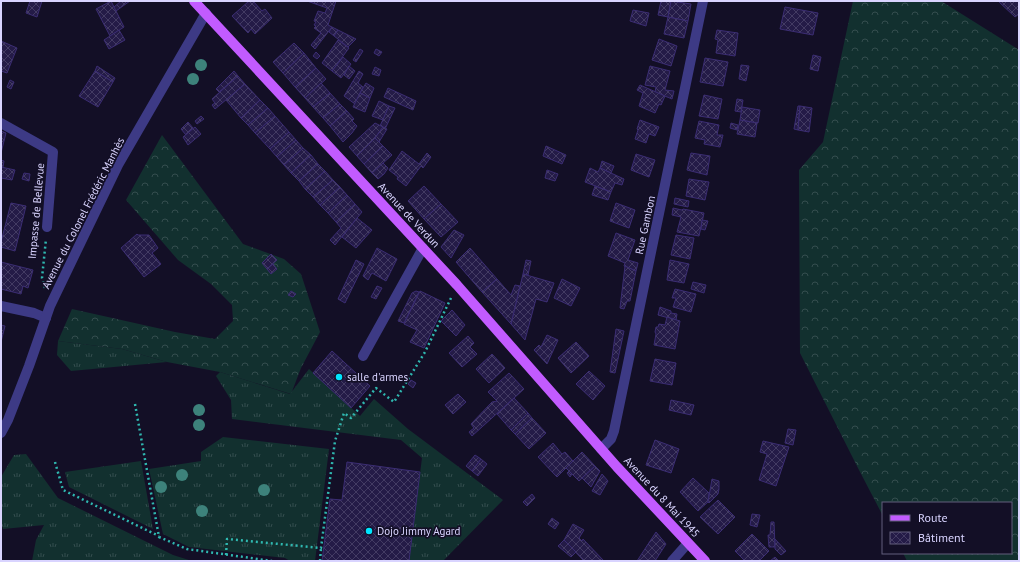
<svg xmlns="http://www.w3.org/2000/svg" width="1020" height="562" viewBox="0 0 1020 562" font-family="'PT Sans',sans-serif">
  <defs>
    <pattern id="grass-tufts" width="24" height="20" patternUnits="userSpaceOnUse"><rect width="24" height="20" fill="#12302f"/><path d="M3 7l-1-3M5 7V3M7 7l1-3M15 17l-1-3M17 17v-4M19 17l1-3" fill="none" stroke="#344d4e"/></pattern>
    <pattern id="forest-crowns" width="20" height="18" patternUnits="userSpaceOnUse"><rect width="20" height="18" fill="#12302f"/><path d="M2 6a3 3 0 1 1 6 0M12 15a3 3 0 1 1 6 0" fill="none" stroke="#344d4e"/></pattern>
    <pattern id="building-cross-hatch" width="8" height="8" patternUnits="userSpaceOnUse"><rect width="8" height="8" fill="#241b47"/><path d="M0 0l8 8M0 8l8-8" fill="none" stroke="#433b63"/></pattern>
  </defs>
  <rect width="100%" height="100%" fill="#130f26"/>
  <g fill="url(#grass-tufts)">
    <path d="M58,341L122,349L167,362L71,371L57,355Z"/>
    <path d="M309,369L360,416L374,399L408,429L503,500L443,561H409L422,458L401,440L232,419L231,400L216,376L220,372L290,394Z"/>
    <path d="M223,437L329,449L315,561H290L285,558L189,547L163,534L149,469L201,461V452Z"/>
    <path d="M26,454L58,498L173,555L192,561H32L36,540L44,525L3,529L1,523V477L14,455Z"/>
    <path d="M141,461L153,529L69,487L65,472Z"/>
  </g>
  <g fill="url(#forest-crowns)">
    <path d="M853,1H941L1019,50V561H907L903,553H1011V503H883V516L859,470L800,353L799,170L823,142Z"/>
    <path d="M162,135L243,244L284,259L301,274L320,332L301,368L291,394L220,372L167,362L122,349L58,341L72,309L175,332L215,339L233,321L232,305L211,284L178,260L126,200Z"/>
  </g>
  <g fill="url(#building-cross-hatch)" stroke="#3b2d73">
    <path d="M30,1H42L37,17L26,13Z"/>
    <path d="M111,1L124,27L110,36L96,9Z"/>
    <path d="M121,1H130L116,11L114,7Z"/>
    <path d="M249,1H253L262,11L265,9L272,18L255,34L251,29L248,33L232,16Z"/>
    <path d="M307,1H336L328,25L332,27L315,49L311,45L321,33L314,28L316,26L314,25L316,22L314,21L318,11L325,13L327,8Z"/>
    <path d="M661,1H671L668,17L658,15Z"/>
    <path d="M671,1L691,4L688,21L668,17Z"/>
    <path d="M998,1H1019V14L1015,17Z"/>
    <path d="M785,7L818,13L813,35L780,29Z"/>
    <path d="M633,10L649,13L646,26L630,21Z"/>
    <path d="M668,17L688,21L684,38L664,34Z"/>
    <path d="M332,27L338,30L334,36L329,32Z"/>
    <path d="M119,30L125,40L109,49L104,40Z"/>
    <path d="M338,30L356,39L348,47L334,36Z"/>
    <path d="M717,30L738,33L735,56L716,53L718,40L715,39Z"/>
    <path d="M659,39L677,46L671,66L652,60Z"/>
    <path d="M338,40L349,48L332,71L322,63Z"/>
    <path d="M1,41L17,48L7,73L1,71Z"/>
    <path d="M294,43L304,53L283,73L273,62Z"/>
    <path d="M360,49L363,51L356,62L353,60Z"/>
    <path d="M376,49L382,52L379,56L374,53Z"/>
    <path d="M316,52L320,56L317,59L313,56Z"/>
    <path d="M304,53L316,68L295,87L283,73Z"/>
    <path d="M813,55L821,57L818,71L810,69Z"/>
    <path d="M343,57L351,64L341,78L332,71Z"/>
    <path d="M705,58L728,62L723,86L700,82Z"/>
    <path d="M741,65L749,66L746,81L739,79Z"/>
    <path d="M97,66L115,78L113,82L95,71Z"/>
    <path d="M349,66L355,71L349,79L344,75Z"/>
    <path d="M650,66L670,71L665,90L674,91L672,99L655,92L656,87L645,85Z"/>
    <path d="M375,67L381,70L379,76L372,74Z"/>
    <path d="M316,68L326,79L305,98L295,87Z"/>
    <path d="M95,71L113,82L98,107L79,96Z"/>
    <path d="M234,71L238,76L219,92L216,89Z"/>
    <path d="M359,71L363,74L358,83L363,87L355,104L344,96Z"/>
    <path d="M238,76L245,84L215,109L212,105L215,103L212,99Z"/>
    <path d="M10,80L14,82L11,89L7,87Z"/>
    <path d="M321,83L330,93L313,107L305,98Z"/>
    <path d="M366,83L374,88L370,98L360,93Z"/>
    <path d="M245,84L260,100L241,118L226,100Z"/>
    <path d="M640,85L665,96L661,105L659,104L655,113L639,106L643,93L637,90Z"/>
    <path d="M388,88L416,101L413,110L384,97Z"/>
    <path d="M330,93L340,104L323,118L313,107Z"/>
    <path d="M360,93L370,98L365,112L353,107Z"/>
    <path d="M704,95L722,99L718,119L699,116Z"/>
    <path d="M737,99L743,100L741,112L735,111Z"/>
    <path d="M260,100L268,108L248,125L241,118Z"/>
    <path d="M379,101L389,106L383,120L372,116Z"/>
    <path d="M340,104L347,111L330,126L323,118Z"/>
    <path d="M389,106L395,108L385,129L380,126Z"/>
    <path d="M798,106H800L798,130L794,129Z"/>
    <path d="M800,106L812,108L809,132L798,130Z"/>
    <path d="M742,107L760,110L758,123L740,120Z"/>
    <path d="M268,108L275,116L255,133L248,125Z"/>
    <path d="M347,111L354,119L352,121L357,126L352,133L343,142L330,126Z"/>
    <path d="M201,116L204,119L197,124L195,121Z"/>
    <path d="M275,116L289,132L270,149L255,133Z"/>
    <path d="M640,120L659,127L655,136L649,134L646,143L635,139L638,130L637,129Z"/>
    <path d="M740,120L757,123L755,137L737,134Z"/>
    <path d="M699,121L719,125L717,135H723L720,147L704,144L705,140L695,138Z"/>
    <path d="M188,122L193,128L186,135L181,129Z"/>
    <path d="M375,123L383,127L375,138L357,156L349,147Z"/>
    <path d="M731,123L738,125L737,130L730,128Z"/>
    <path d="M195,127L201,134L188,145L183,137Z"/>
    <path d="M383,127L387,129L379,142L375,138Z"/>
    <path d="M1,131L6,133L1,153Z"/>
    <path d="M289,132L296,140L277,157L270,149Z"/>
    <path d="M375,138L383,146L364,164L357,156Z"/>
    <path d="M296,140L303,148L284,165L277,157Z"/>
    <path d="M383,146L392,155L372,173L364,164Z"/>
    <path d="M546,146L566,155L562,164L543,156Z"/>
    <path d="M303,148L311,155L291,173L284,165Z"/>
    <path d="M402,151L419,164L427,153L431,157L423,168L421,166L406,186L397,179L398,177L389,170Z"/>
    <path d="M691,153L710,156L707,175L687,170Z"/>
    <path d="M636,154L655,160L649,177L631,170Z"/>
    <path d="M311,155L318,164L299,181L291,173Z"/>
    <path d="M1,160L4,161L3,167H1Z"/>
    <path d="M602,161L614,166L611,173L600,168Z"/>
    <path d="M383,163L388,168L384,174L378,179L372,173Z"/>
    <path d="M318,164L325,171L305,189L299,181Z"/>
    <path d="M1,167L15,170L12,180L1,178Z"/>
    <path d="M590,168L598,172L600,168L624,179L622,185L615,183L611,192L585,182Z"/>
    <path d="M547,170L558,174L555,181L545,178Z"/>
    <path d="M325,171L333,180L313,197L305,189Z"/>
    <path d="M24,173L30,174L29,181L22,179Z"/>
    <path d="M689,179L709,182L705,200L686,196Z"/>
    <path d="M333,180L340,187L320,205L313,197Z"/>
    <path d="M36,182L42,184L41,188L35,187Z"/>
    <path d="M424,186L441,204L424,219L408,201Z"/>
    <path d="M595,186L611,192L608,200L592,195Z"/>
    <path d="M340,187L347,195L328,213L320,205Z"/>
    <path d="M347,195L355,204L336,222L328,213Z"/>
    <path d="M675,198L689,201L688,207L674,204Z"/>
    <path d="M11,203L26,206L15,251L1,247V242Z"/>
    <path d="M616,203L635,210L629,228L610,221Z"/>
    <path d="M355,204L362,212L335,245L330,240L341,228L336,222Z"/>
    <path d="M441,204L458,222L441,237L424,219Z"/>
    <path d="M673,208L682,210L683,209L704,213L699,236L677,232L681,217L672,215Z"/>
    <path d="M357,218L372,230L356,248L342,237Z"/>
    <path d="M702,220L708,221L705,230L701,229Z"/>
    <path d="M454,230L464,235L451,258L441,247Z"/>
    <path d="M616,233L635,240L628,260L638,263L636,271L624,266L625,263L608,256Z"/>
    <path d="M137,234L138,235H149L158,248L152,253L161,264L144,277L121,248Z"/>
    <path d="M676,235L694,238L690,259L671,255Z"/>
    <path d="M377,248L397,259L386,281L372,273L368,280L363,276Z"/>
    <path d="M470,248L497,279L482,292L456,262Z"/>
    <path d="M271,254L277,260L267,269L262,263Z"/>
    <path d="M356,260L364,264L345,303L338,299Z"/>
    <path d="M526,260L531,261L528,275L523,274Z"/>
    <path d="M670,260L689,264L684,283L667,280Z"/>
    <path d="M1,262L33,270L28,288L23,286L21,294L1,289Z"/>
    <path d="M273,264L277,269L271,274L267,269Z"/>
    <path d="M625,266L636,271L630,301H627L624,309L620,308Z"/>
    <path d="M523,274L554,283L547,302L536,299L525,340L511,324Z"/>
    <path d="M497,279L511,295L515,285L520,286L511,324L482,292Z"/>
    <path d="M562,279L580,288L571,306L554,298Z"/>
    <path d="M693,282L706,285L704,293L691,289Z"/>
    <path d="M377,286L382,288L376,299L371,297Z"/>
    <path d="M675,289L696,294L691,312L673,307L676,298H672Z"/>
    <path d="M291,291L296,294L293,297L288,295Z"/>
    <path d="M416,291L419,292L404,323L398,321L412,293Z"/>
    <path d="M420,291L445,303L424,348L410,342L417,330L404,324Z"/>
    <path d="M660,307L671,311V313L677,314L676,320L658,315Z"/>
    <path d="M452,310L465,325L456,336L441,321Z"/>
    <path d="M667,317L680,321L675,349L654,345L656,334L655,332L656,327H658L659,324L665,325Z"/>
    <path d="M1,325L5,326L1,342Z"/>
    <path d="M616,329L624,331L615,373L610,372Z"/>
    <path d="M547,335L558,340L547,364L534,350L539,345L541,347Z"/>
    <path d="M468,336L474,343L470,347L477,354L462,367L449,353Z"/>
    <path d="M576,342L589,356L571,373L558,358Z"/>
    <path d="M332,351L370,386L351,408L313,373Z"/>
    <path d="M492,354L505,368L489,383L476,369Z"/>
    <path d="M655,359L676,363L672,385L650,381Z"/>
    <path d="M589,371L605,386L593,400L576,384Z"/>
    <path d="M509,373L524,389L472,436L469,432L474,428L471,424L492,402L497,401L488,392Z"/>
    <path d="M411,380L416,383L413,388L408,384Z"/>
    <path d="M458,394L466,402L453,414L445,405Z"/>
    <path d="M514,398L528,413L511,430L497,414Z"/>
    <path d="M671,400L694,405L691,415L669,410Z"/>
    <path d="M528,413L532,418L515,434L511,430Z"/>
    <path d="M532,418L546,433L529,449L515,434Z"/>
    <path d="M788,429L796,430L793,445L785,443Z"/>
    <path d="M655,440L679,449L671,473L646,465Z"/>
    <path d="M763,441L789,447L776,486L759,480L767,454L760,452Z"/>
    <path d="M553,443L562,454L565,452L573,461L557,477L538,457Z"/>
    <path d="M582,452L595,466L579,481L566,468Z"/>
    <path d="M475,455L481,459L472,471L466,466Z"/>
    <path d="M481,459L487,464L478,476L472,471Z"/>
    <path d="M347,462L420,472L409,561H322L330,499L342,500Z"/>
    <path d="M595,466L600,471L591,487L582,478Z"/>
    <path d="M569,471L572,474L570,477L567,473Z"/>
    <path d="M602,474L608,481L600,495L592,491Z"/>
    <path d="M693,478L709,493L708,502L698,511L680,492Z"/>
    <path d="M712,479L719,481V489L718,494L709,503L708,502Z"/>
    <path d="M532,494L535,498L527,506L523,502Z"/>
    <path d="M718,500L735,517L718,534L700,517Z"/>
    <path d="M752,514L760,515L757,527L750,525Z"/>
    <path d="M552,518L559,523L555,529L548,524Z"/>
    <path d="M771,522H774L775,547H769L768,535H770Z"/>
    <path d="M573,524L584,530L579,538L582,541L583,539L604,561H584L564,540Z"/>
    <path d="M656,532L666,544L655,561H637Z"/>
    <path d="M752,534L769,551L759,561H745L735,551Z"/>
    <path d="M775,539L786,551L781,555L775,549Z"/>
    <path d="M564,540L576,552L571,557L558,546Z"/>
    <path d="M775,557L779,561H770Z"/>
  </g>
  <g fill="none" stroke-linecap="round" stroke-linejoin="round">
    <g stroke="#2fb8b0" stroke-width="2.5" stroke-dasharray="2 3" stroke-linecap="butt">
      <path d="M45,288L42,278L46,239"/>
      <path d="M135,404L159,537L187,549L272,561"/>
      <path d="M55,462L63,490L159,536"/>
      <path d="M226,555L227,539L321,548L335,441L344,413L351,418L376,388L394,402L425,352L452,296"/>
      <path d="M320,561L321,548"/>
    </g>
    <g stroke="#3d3a85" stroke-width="10">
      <path d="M1,123L53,152L47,227"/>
      <path d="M1,306L34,313L46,318"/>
      <path d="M363,356L423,248"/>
      <path d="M1,433L8,420L29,366L50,306L118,165L206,13"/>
      <path d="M601,449L611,439L614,431L703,1"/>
      <path d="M672,561L688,543"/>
    </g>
    <path stroke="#c25bff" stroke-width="10" d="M194,1L457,285L617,467L705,561"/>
  </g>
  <g fill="#3d827b">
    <circle cx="201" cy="65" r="6"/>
    <circle cx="193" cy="79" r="6"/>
    <circle cx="199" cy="410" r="6"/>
    <circle cx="199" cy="425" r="6"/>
    <circle cx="182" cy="475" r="6"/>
    <circle cx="161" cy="487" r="6"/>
    <circle cx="264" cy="490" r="6"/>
    <circle cx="202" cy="511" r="6"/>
  </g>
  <g fill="#00e5ff" stroke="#130f26" stroke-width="1.5">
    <circle cx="339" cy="377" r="4"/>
    <circle cx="369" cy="531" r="4"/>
  </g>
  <g text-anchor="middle" stroke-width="3.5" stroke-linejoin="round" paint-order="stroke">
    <g font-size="11" fill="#d9d4ff" stroke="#130f26">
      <text transform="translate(36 211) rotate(-85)" y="4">Impasse de Bellevue</text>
      <text transform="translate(83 213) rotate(-63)" y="4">Avenue du Colonel Frédéric Manhès</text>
      <text transform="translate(409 215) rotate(47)" y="4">Avenue de Verdun</text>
      <text transform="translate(645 225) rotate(-78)" y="4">Rue Gambon</text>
      <text transform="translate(662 497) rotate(47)" y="4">Avenue du 8 Mai 1945</text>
    </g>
    <g font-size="11" fill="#d9d4ff" stroke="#130f26" text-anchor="start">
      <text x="347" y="381">salle d'armes</text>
      <text x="377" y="535">Dojo Jimmy Agard</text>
    </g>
  </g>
  <rect width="1020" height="562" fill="none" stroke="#d9d4ff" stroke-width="4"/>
  <rect x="882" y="502" width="130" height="52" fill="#130f26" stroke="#625e7d"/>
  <rect x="890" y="515" width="20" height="6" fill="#c25bff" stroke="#625e7d"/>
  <text x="918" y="522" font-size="12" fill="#d9d4ff">Route</text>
  <rect x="890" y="532" width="20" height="12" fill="url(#building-cross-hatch)" stroke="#625e7d"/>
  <text x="918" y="542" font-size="12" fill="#d9d4ff">Bâtiment</text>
</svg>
